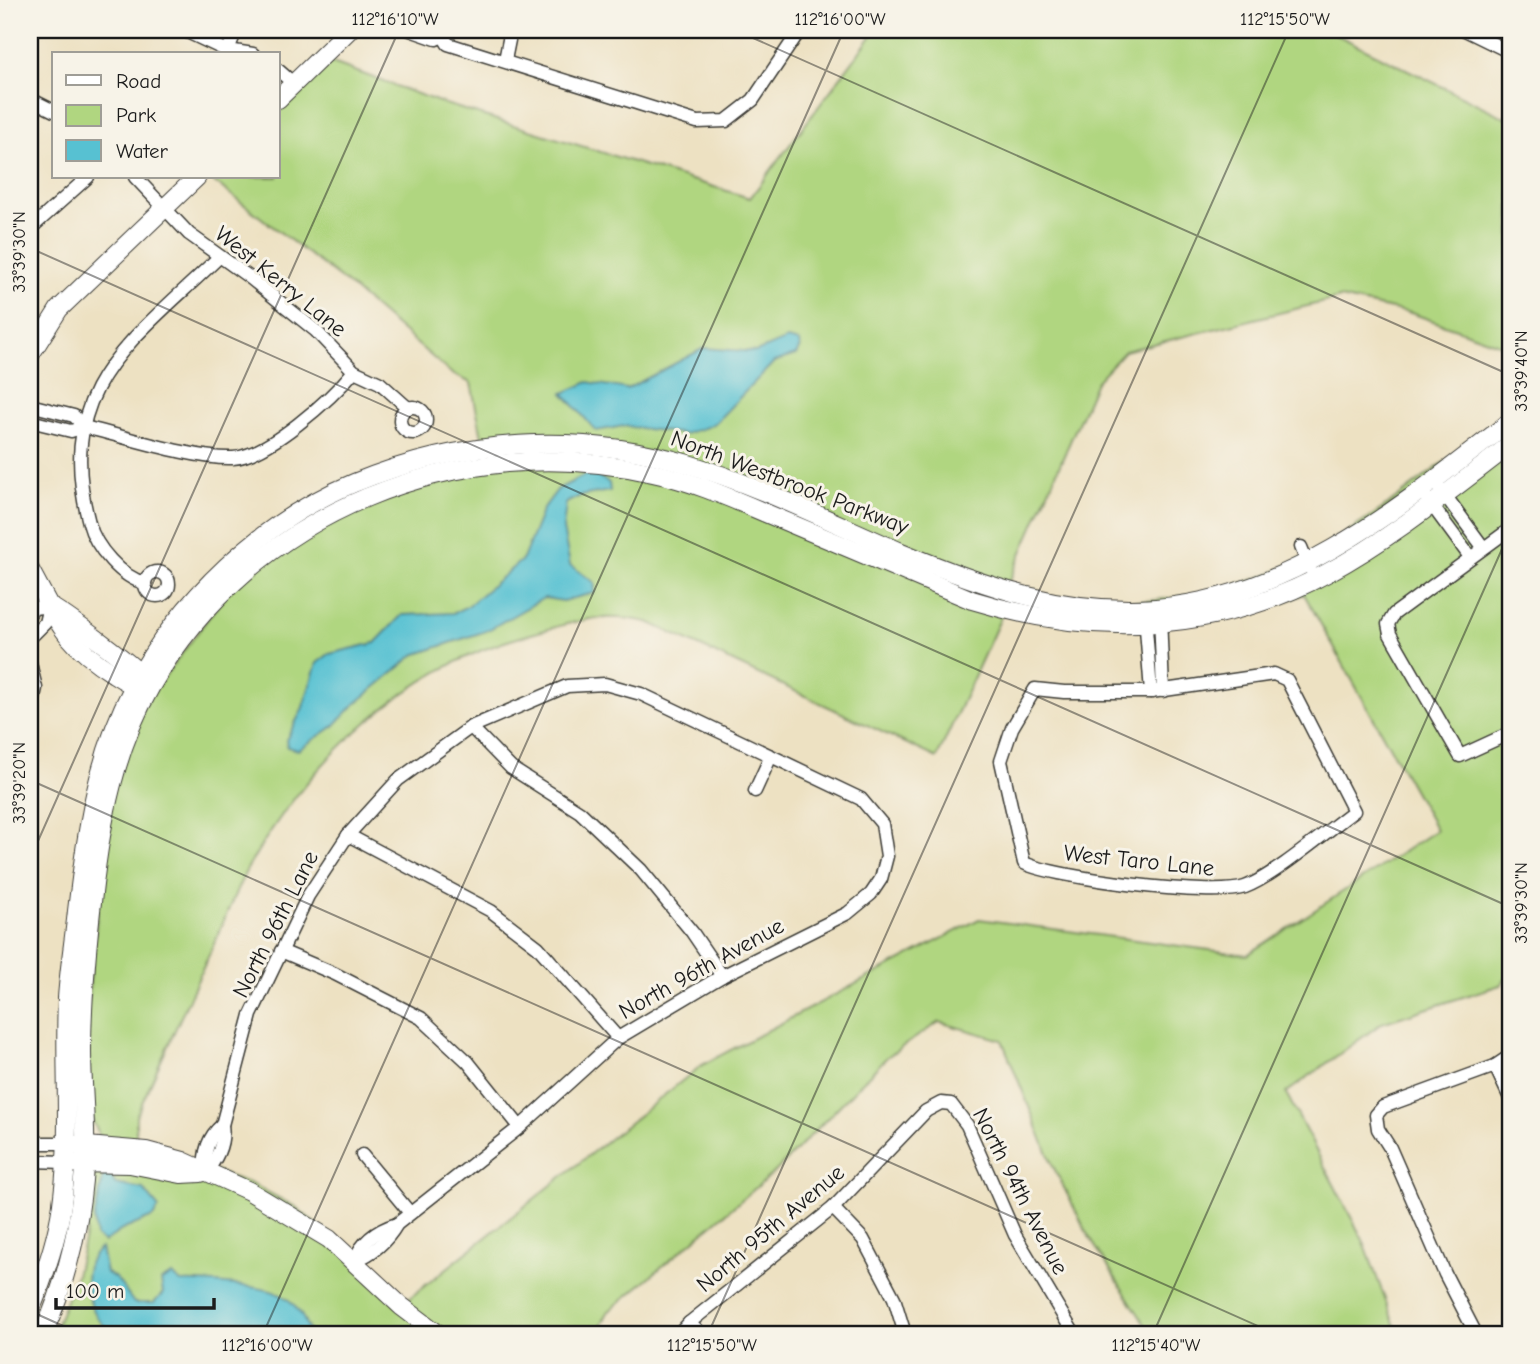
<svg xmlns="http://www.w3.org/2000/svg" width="1540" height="1364" viewBox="0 0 1540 1364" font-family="'Comic Neue',sans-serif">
  <rect width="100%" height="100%" fill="#f7f3e8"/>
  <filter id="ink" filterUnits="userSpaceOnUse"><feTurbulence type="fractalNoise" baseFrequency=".0143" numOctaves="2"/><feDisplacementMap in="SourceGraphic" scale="14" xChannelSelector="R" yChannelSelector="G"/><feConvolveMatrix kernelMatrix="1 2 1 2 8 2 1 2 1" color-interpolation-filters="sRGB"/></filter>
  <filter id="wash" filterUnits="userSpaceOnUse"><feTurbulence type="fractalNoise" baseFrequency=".00686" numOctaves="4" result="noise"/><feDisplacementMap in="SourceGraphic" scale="28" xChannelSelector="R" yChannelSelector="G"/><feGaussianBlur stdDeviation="1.57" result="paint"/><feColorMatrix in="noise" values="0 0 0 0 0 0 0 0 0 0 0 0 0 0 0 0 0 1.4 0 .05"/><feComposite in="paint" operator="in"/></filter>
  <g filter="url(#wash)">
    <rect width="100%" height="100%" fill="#ede1c2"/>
    <path fill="#b0d680" stroke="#66794e" stroke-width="2" fill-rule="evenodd" d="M876,30H1327L1510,120V348L1411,313L1340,298L1125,351L1096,382L1008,584C1021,588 1035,594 1049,597C1117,612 1231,595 1293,563C1372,524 1440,464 1510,411V975L1500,985L1382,1023L1286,1093L1363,1240L1398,1334H1151L1088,1235L1053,1166L1002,1040L939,1022L887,1057L777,1170L608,1312L597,1334H62L56,1326L76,1275L86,1232L98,1132L78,1090L116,742L253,558L322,509L370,487L432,465L486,456L471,383L452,374L345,282L208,177H278V112L330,62L442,103L750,198ZM1304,594L1436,830L1247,955L979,919L702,1065L407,1300L296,1207L252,1184L136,1145V1116C162,1059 187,1003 213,946C225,920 235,890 250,864C311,760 406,668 524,636C573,623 596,611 648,622L937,758L1002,615L1278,604Z"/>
    <g fill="#57c1d2" stroke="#3a6e77" stroke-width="2">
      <path d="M787,339L799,342L800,347L796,355L774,362L716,422L707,427L684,434L624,426L596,431L563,393L588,382L627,389L704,348L756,352Z"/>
      <path d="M591,472L609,483L610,491L580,496L566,503L563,529L570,565L595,583L594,593L563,601L544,598L486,631L414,655L355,704L334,726L298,750L287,747L286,740L302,710L317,663L329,654L375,643L402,615L453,613L468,606L523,559L543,509L558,489Z"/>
      <path d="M104,1173H110L115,1184L143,1189L159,1208L153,1217L122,1230L104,1242L96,1237L94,1219Z"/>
      <path d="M101,1248L106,1273L116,1278L134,1303H154L163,1293L161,1281L172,1275L181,1282C200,1281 216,1283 235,1285C274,1290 295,1291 310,1334H114C89,1320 73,1267 101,1248Z"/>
    </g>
  </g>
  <g filter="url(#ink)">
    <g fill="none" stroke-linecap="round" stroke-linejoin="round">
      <g stroke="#3b3a35" stroke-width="15">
        <g id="street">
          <path d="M183,30L234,54"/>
          <path d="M410,30L436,39L443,36"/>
          <path d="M1465,30L1510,52"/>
          <path d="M443,36L448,44L697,122L726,121L753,100L800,30"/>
          <path d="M228,50L253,54"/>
          <path d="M228,50L236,30"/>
          <path d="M505,60L511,30"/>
          <path d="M278,70L294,84"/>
          <path d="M30,99L54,111"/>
          <path d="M135,177L189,234L249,277L316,331L354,371L380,383L408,408"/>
          <path d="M30,229L88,177"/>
          <path d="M30,405L74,416L84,427"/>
          <circle cx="413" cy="420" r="13"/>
          <path d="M30,421L71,431L84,427C123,436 196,460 233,458C268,456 332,398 354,371"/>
          <path d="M1434,480L1483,547"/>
          <path d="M1420,489L1470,557"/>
          <path d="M1510,529L1394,614L1388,624L1390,634L1460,756L1510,733"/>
          <path d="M1301,547L1310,569"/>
          <circle cx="157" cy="584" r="12"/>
          <path d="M145,583C122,578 95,547 89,523C53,386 132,342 219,257"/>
          <path d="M30,613L34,608L49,606L45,623L30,638"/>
          <path d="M1160,615L1163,691"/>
          <path d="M1145,616L1151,692"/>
          <path d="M30,663L36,688L30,715"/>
          <path d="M1274,674L1287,680L1354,811C1328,830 1273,877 1245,887C1213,898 1055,878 1024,863L1001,761L1012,728L1035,689L1064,692H1151Z"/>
          <path d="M471,727L511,768L580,812L641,870L692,932L722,976"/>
          <path d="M755,791L771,756"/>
          <path d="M348,835L491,911L538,947L618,1038"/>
          <path d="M281,951L335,974L421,1018L468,1062L520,1127"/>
          <path d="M1495,1066L1510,1098"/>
          <path d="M30,1143H66"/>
          <path d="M362,1155L410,1213"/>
          <path d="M30,1161L66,1162"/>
          <path d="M205,1173C217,1159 225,1144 222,1125L251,1015L308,896L348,835L398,780L471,727L567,686L605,684L641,694L861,799L882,824L887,856L881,879L871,894L848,913L722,976L618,1038L520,1127L397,1224C387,1241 373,1254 354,1261"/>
          <path d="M205,1173C203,1154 208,1137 222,1125"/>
          <path d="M833,1208L863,1239L894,1298L905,1334"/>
          <path d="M354,1261C362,1241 377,1230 397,1224"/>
          <path d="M689,1323L701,1334"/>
          <path d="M679,1334L689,1323L833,1208L926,1111L941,1103L951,1104L967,1125L1015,1235L1074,1334"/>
          <path d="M1476,1334L1445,1274L1390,1148L1378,1129L1376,1115L1383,1107L1495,1066L1510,1056"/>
        </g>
      </g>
      <g stroke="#3b3a35" stroke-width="20">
        <g id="secondary">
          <path d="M278,99L349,30"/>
          <path d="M30,355L59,309L197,177"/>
          <path d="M30,570C58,621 62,641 114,674C124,680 131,686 144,687"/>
          <path d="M49,606C62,612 141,671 147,681"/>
          <path d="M75,1145L146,1151L183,1161L249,1191L329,1239L401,1306L438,1334"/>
          <path d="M72,1163L130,1164L181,1174L201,1173"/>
          <path d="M30,1311C45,1275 59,1235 63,1196C71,1130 64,1064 67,998C69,969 74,940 77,911C86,834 96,758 133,688C179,600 262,521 354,483C461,439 577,431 688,464C760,486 831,522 901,552C983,586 1065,615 1156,608C1294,597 1405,503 1510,422"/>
          <path d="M43,1334C69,1276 83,1212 85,1148C86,1116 82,1084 82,1052C82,999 87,945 93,893C101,822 115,748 151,686C251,511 459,429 653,473C697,482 739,502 780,519C844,546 908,573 972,600C1091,637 1216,634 1327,573C1392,538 1452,489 1510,445"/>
        </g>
      </g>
      <use href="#street" stroke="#fff" stroke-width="12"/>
      <use href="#secondary" stroke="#fff" stroke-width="18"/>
    </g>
  </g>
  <path fill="none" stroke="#1c1c1c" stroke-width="2" stroke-opacity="0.45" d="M735,30L1510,375M30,248L1510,907M30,780L1276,1334M30,859L399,30M30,1311L81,1334M263,1334L844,30M708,1334L1289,30M1153,1334L1510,531"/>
  <g text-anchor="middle" stroke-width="6" stroke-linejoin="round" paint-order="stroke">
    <g font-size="23" fill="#1c1c1c" stroke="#f7f3e8">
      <text transform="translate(281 281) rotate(39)" y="8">West Kerry Lane</text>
      <text transform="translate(790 482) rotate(21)" y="8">North Westbrook Parkway</text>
      <text transform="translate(1139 860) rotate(6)" y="8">West Taro Lane</text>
      <text transform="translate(275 924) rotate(-63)" y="8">North 96th Lane</text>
      <text transform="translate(701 968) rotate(-29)" y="8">North 96th Avenue</text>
      <text transform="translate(1021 1191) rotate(63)" y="8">North 94th Avenue</text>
      <text transform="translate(770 1228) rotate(-40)" y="8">North 95th Avenue</text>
    </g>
  </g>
  <rect width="1540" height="1364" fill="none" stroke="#f7f3e8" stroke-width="77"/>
  <rect x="52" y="52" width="228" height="126" fill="#f7f3e8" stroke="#9f9d96" stroke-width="2"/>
  <rect x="66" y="75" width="35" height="10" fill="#ffffff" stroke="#9f9d96" stroke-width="2"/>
  <text x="116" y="88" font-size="21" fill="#1c1c1c">Road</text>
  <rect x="66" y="105" width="35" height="21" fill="#b0d680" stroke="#9f9d96" stroke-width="2"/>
  <text x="116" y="122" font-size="21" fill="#1c1c1c">Park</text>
  <rect x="66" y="140" width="35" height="21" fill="#57c1d2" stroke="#9f9d96" stroke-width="2"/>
  <text x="116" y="158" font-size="21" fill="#1c1c1c">Water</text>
  <path d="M56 1298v10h158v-10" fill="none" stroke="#1c1c1c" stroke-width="3.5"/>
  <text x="66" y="1298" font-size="21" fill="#1c1c1c" stroke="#f7f3e8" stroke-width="5" paint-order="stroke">100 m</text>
  <rect x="38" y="38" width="1464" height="1288" fill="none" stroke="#1c1c1c" stroke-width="2.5"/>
  <g font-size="18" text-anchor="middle" fill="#1c1c1c">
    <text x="395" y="25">112°16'10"W</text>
    <text x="840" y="25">112°16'00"W</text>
    <text x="1285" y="25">112°15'50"W</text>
    <text transform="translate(19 252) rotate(-90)" y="6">33°39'30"N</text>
    <text transform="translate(1521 371) rotate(-90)" y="6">33°39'40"N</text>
    <text transform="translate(19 783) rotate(-90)" y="6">33°39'20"N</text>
    <text transform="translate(1521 903) rotate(-90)" y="6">33°39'30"N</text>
    <text x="267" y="1351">112°16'00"W</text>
    <text x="712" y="1351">112°15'50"W</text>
    <text x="1156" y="1351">112°15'40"W</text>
  </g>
</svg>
